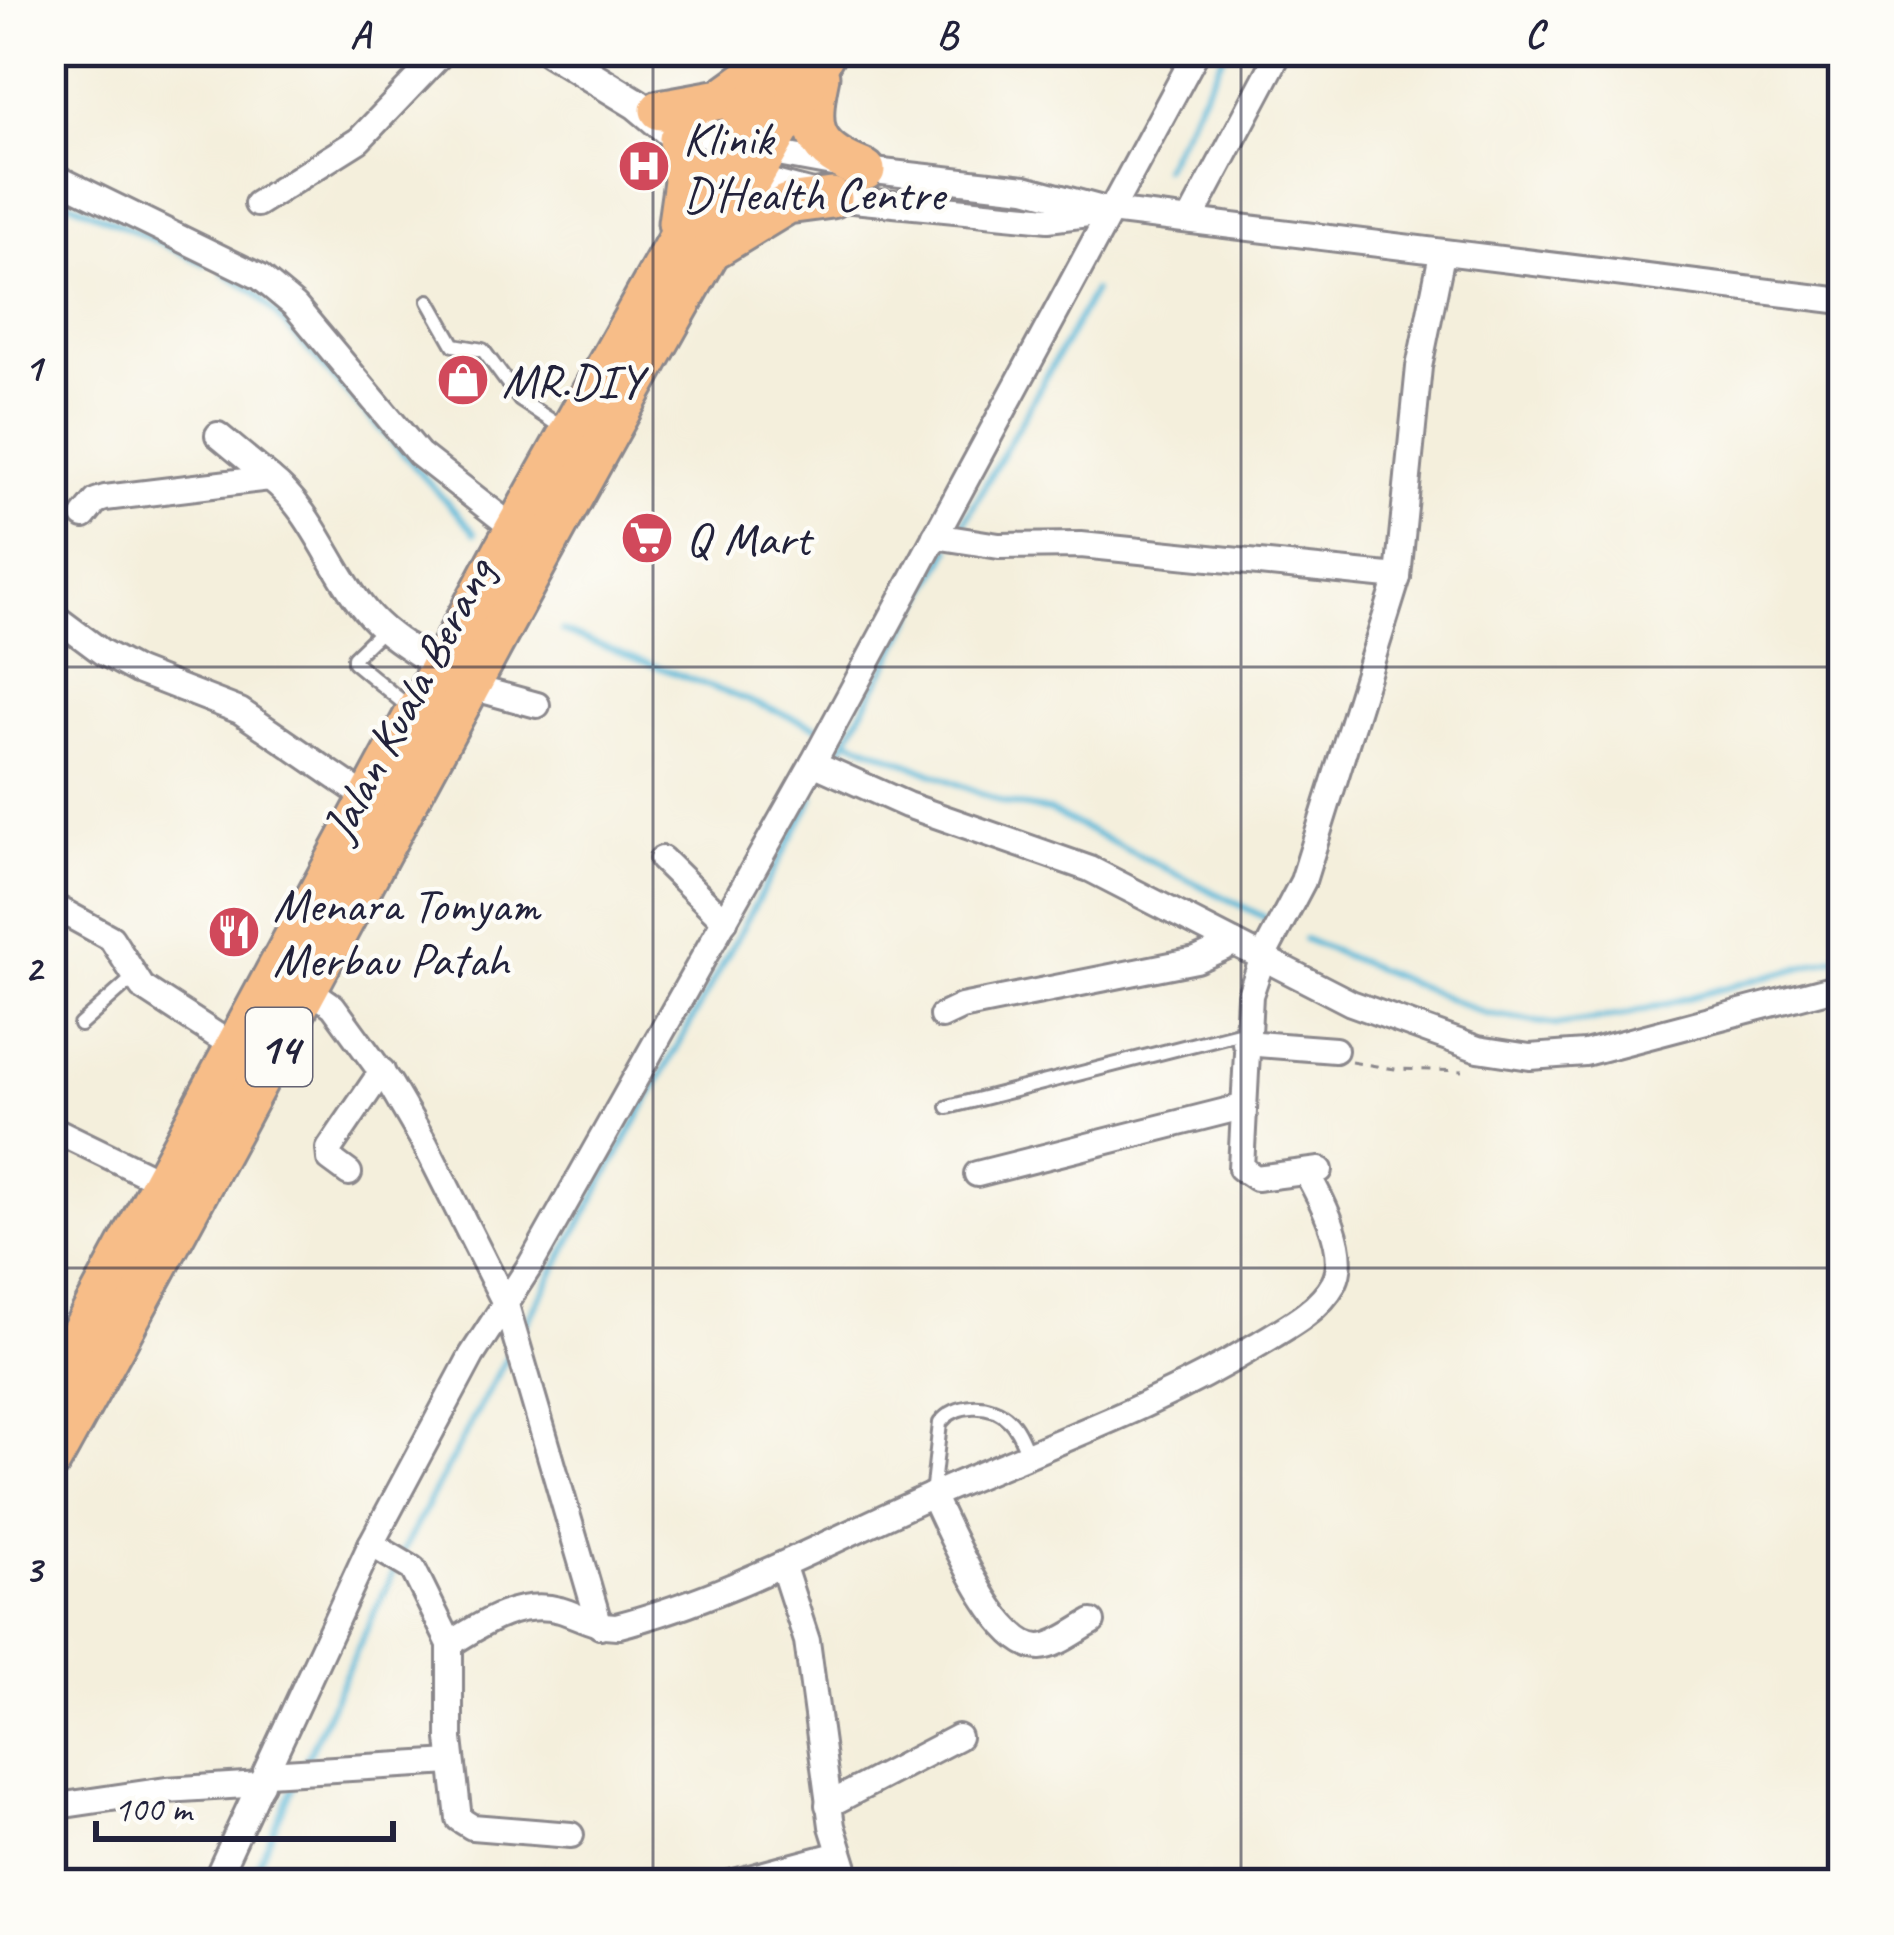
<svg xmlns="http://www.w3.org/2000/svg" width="1894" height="1935" viewBox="0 0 1894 1935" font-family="Caveat,sans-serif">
  <rect width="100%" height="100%" fill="#fdfcf7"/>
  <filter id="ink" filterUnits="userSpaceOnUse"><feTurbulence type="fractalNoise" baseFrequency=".00833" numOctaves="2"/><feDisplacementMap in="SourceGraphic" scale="24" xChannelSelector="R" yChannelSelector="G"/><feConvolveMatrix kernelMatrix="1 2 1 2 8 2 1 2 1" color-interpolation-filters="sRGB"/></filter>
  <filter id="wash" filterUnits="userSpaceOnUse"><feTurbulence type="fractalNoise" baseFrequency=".004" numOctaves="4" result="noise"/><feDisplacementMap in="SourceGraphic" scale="48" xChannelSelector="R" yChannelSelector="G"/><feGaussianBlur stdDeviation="2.7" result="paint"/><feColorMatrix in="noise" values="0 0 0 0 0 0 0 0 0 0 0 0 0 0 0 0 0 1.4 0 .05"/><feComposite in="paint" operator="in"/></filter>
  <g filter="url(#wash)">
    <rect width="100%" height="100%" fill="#f4efdc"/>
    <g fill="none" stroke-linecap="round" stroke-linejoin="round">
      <g stroke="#59b7d7" stroke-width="6">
        <path d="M1163,168L1226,51"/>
        <path d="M1110,176L1178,51"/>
        <path d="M51,193L206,264"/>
        <path d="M223,272L255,292L475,533"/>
        <path d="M960,530L1094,291"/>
        <path d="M562,631L818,727"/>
        <path d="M848,739L1004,803L1049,811L1268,919"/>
        <path d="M839,754L950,549"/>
        <path d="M1304,939L1486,1014L1557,1025L1624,1015L1843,956"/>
        <path d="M521,1332L814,797"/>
        <path d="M401,1554L511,1349"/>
        <path d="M303,1766L396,1566"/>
        <path d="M249,1884L297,1778"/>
      </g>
    </g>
  </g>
  <g filter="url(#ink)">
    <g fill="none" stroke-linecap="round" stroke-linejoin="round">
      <g stroke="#8b888c" stroke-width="18">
        <g id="service">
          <path d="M429,301L454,345L483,350L520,400L564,429"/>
          <path d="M383,629L354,657V662L411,709"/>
          <path d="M80,1025L133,978"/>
          <path d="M948,1107L1246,1031"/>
          <path d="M932,1495L940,1423C955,1403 991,1401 1009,1420C1018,1428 1023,1443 1028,1454"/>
        </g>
      </g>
      <g stroke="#8b888c" stroke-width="30">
        <g id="minor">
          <path d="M767,152L865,170L1025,188L1110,211L1843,301"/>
          <path d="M51,175L260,277L295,306L419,454L516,530"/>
          <path d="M752,177L832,198L1048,219L1096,213"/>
          <path d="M257,204L359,140L444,51"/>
          <path d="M1191,218L1280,51"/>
          <path d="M51,256V280"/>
          <path d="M218,435L270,478"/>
          <path d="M84,516L96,501L105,498L270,478C314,512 330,569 365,610C385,635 415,651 441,669"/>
          <path d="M935,536L999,546L1081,545L1398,577"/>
          <path d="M51,614L102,652L137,671L240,711L370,800"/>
          <path d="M471,687L537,705"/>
          <path d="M813,763L907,805L1090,869L1351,1003L1478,1049L1530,1057L1585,1053L1843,985"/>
          <path d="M662,859L725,921"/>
          <path d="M51,905L111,938L142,987L236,1048"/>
          <path d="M310,990L333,1006L390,1084L425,1144L506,1305L600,1626"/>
          <path d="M942,1016L961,1007L1196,960L1234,943"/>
          <path d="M1245,1043L1335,1050"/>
          <path d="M51,1128L162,1182"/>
          <path d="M1320,1170L1256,1178L1241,1168L1250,995L1263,957L1303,881L1398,577L1419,367L1442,254"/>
          <path d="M349,1173L330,1159L329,1149L382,1071"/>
          <path d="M977,1174L1242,1107"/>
          <path d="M932,1495C949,1530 998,1648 1040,1647C1057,1646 1077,1630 1092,1622"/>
          <path d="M371,1544L413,1569L450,1644C483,1623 519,1599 560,1610C580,1616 594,1626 616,1626C728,1597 830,1540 935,1494C1046,1445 1153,1409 1257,1345C1285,1328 1318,1312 1334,1283C1350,1252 1322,1200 1306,1172"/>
          <path d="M783,1567L807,1641L832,1826L850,1884"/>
          <path d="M450,1644V1739L459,1819L472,1827L571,1835"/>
          <path d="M267,1773L452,1762"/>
          <path d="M828,1805L958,1737"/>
          <path d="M51,1807L166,1790L261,1784"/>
          <path d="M214,1884L371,1544L472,1355L531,1264L813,763L1197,51"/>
          <path d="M727,1884L839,1854"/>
        </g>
      </g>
      <g stroke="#8b888c" stroke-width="36">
        <g id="tertiary">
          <path d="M550,51L637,104L673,134"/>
          <path d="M656,109L732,144L750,148"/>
        </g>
      </g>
      <g stroke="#8b888c" stroke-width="45">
        <g id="trunk">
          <path d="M819,76C807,131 812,150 865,170"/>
          <path d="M660,110L721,99L768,65"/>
          <path d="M678,223L684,181L679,139"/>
          <path d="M718,246L787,204L832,198"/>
          <path d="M51,1388L504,549L783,51"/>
          <path d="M51,1461C311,992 553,513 826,51"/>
        </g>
      </g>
      <path stroke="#8b888c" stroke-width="3" stroke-dasharray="9 9" stroke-linecap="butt" d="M1351,1062L1395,1069L1463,1071"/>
      <use href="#service" stroke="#fff" stroke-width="12"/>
      <use href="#minor" stroke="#fff" stroke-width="24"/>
      <use href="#tertiary" stroke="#fff" stroke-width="30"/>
      <use href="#trunk" stroke="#f7bd88" stroke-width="39"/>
    </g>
  </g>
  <path fill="none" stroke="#22223b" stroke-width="3" stroke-opacity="0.55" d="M653,51V1884M1241,51V1884M51,667H1843M51,1268H1843"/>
  <defs>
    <g id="hospital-disc" transform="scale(2.7)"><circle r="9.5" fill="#d1495b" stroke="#fdfcf7"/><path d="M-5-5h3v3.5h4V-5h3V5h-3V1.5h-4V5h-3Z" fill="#fff"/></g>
    <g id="shop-disc" transform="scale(2.7)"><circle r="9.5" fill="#d1495b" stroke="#fdfcf7"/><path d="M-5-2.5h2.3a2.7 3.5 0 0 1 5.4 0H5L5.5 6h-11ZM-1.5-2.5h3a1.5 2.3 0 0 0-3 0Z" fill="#fff"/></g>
    <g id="supermarket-disc" transform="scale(2.7)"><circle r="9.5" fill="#d1495b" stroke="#fdfcf7"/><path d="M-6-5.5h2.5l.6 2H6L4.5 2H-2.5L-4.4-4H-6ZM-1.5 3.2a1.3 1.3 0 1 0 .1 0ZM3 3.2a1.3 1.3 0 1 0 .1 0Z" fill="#fff"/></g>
    <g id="restaurant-disc" transform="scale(2.7)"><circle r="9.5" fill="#d1495b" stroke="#fdfcf7"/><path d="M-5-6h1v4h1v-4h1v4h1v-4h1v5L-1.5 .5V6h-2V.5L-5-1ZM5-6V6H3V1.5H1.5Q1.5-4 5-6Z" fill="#fff"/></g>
  </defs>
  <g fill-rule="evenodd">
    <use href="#hospital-disc" x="644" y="166"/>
    <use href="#shop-disc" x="463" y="380"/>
    <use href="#supermarket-disc" x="647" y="538"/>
    <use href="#restaurant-disc" x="234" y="932"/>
  </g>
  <g text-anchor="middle" stroke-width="9" stroke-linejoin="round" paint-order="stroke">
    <rect fill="#fdfcf7" stroke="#646373" stroke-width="3" x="246" y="1008" width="66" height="78" rx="9"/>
    <g font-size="45" font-weight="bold" fill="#22223b">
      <text x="279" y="1063">14</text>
    </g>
    <g font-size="48" fill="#22223b" stroke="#fdfcf7" text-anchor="start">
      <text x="683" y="155">Klinik<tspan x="683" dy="55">D'Health Centre</tspan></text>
      <text x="502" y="397">MR.DIY</text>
      <text x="686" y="555">Q Mart</text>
      <text x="273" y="921">Menara Tomyam<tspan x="273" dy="55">Merbau Patah</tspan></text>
    </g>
    <g font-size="48" fill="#22223b" stroke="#fdfcf7">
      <text transform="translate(407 699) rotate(-62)" y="17">Jalan Kuala Berang</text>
    </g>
  </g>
  <rect width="1894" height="1935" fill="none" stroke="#fdfcf7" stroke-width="132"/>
  <path d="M96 1821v18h297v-18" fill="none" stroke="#22223b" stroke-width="6"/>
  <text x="114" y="1821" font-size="36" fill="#22223b" stroke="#fdfcf7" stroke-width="9" paint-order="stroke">100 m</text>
  <rect x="66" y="66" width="1762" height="1803" fill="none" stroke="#22223b" stroke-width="4.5"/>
  <g font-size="39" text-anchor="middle" font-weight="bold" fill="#22223b">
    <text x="360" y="47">A</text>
    <text x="947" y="47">B</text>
    <text x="1534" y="47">C</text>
    <text x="33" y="380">1</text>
    <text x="33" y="981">2</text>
    <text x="33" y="1582">3</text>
  </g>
</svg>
